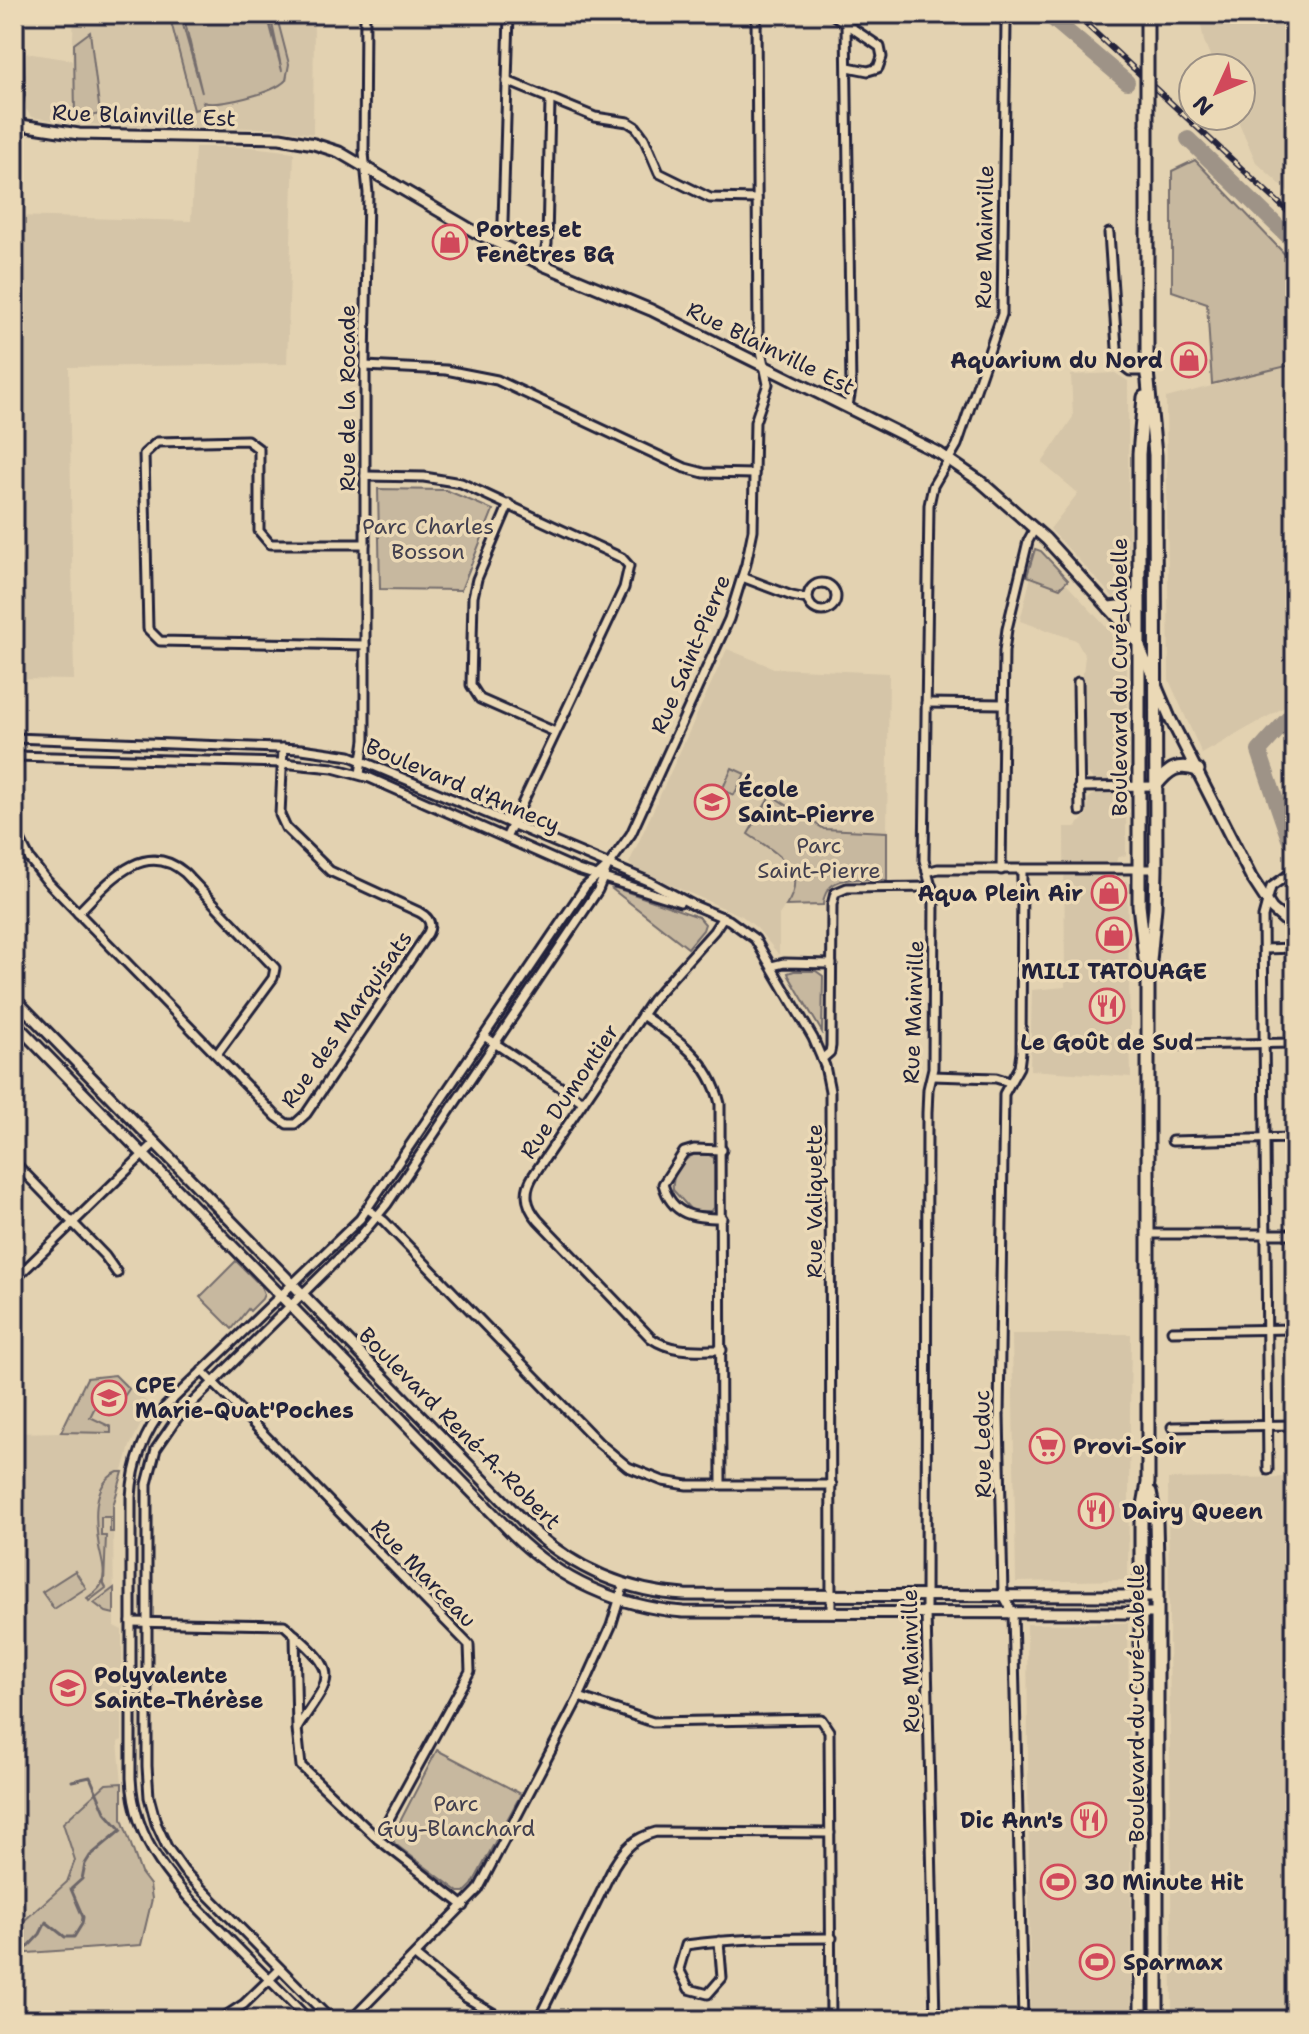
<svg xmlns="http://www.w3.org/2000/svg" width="1309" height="2034" viewBox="0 0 1309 2034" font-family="'Shantell Sans',sans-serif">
  <rect width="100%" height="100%" fill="#e3d2b1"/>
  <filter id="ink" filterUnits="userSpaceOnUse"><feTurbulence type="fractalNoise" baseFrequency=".0125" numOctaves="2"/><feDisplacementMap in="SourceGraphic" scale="16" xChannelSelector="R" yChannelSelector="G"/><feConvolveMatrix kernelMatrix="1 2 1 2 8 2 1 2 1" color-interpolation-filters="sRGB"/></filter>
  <g filter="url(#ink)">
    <g fill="#d5c5a8">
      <path d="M74,14H314L313,134L272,128L110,126L109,123L104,125L72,123L31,117L26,109V53L72,60Z"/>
      <path d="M1199,14H1295V198L1256,162L1236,116H1241V68H1215L1204,41Z"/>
      <path d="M195,147H251L294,152L287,364L69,367L74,680L14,679V216L191,221Z"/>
      <path d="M1295,364V701L1202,754L1169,680L1166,398Z"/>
      <path d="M1115,373L1128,381L1129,586L1125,593L1113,597L1050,529L1078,493L1042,463L1073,417L1071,375Z"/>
      <path d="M1037,552L1117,639L1124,656L1127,673L1126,855L1117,858L1114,880L1127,881L1131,1077L1030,1070L1032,990L1065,987L1064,827H1076L1087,814L1088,799L1093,795L1092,778L1088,773L1082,681L1085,656L1076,640L1020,621Z"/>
      <path d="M727,649L774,668L889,673L887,832L824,829L771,795L749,835L783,858L793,874L792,895L779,915V955L757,928L742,916L634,869L629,863Z"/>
      <path d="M1012,1334H1131L1128,1580L1016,1582Z"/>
      <path d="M115,1375L153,1407L140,1426L130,1446L113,1506L114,1626L122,1630V1740L118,1742L122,1783L106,1784L67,1882L14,1930V1433L61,1432L87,1378Z"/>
      <path d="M1295,1477V2020H1172L1168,1479Z"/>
      <path d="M1128,1623L1132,2020H1030L1027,1624Z"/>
    </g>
    <g fill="#c7b89f" stroke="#746d6d" stroke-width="2">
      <path d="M169,14H180L202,93L183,14H267L282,71L270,14H276L289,64L286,80C274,93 219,107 203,102L204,107L194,110Z"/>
      <path d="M90,32L100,114L75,119L74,44Z"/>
      <path d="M1195,160L1295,265V364L1212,384L1207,303L1172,291V171Z"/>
      <path d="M378,489L446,490L493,510L461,590L380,589Z"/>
      <path d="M1035,549L1041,551L1068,580L1060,588L1027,576Z"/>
      <path d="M732,768L745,774L734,795L722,790Z"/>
      <path d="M771,795L824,829L887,832V880C863,880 825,871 823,905L786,906C811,869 774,852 748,834Z"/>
      <path d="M616,888L699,917L705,924L703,930L688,948L612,889Z"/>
      <path d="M553,940L546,960L501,1026L497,1023Z"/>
      <path d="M794,971H816L823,976L822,1032L789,976L788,973Z"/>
      <path d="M478,1051L483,1054L383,1200L379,1197Z"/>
      <path d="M693,1155H709L714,1158V1208L710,1211H692L673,1190C671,1177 681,1160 693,1155Z"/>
      <path d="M236,1261L261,1286L264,1294L262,1299L250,1311L248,1309L232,1329L200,1297Z"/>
      <path d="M115,1375L129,1389L123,1398L104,1389L90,1417L111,1427V1433L61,1432L87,1378Z"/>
      <path d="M118,1472H123L113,1506V1532H110V1517H101V1536H106L104,1584L106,1588L89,1601L87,1598C92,1594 98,1591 101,1585C107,1574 101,1558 99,1547C95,1522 91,1483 118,1472Z"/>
      <path d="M75,1571L86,1588L54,1609L42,1592Z"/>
      <path d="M114,1588V1614L106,1612L94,1603Z"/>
      <path d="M437,1750L521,1794L472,1885L465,1892H459L395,1844L392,1837Z"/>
      <path d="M122,1783V1819L141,1873L150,1885L152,1899L141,1945L14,1954V1930L67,1882L75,1860L63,1823L106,1784Z"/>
    </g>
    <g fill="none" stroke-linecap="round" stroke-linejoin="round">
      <g stroke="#6c6669" stroke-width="3">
        <path d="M14,1945L27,1948L40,1934L46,1922L65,1937H74L82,1924L83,1917L71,1889L82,1879L85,1864L90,1856L121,1830L105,1812L90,1777L72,1781"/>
        <path d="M14,1959C21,1964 21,1973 20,1980L14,1985"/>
      </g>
      <g stroke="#9e9387" stroke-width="16">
        <path d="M1047,14L1127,82"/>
        <path d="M1188,139L1295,243"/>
        <path d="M1295,711L1259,751L1289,839L1295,841"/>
      </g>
      <g stroke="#22223b" stroke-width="13">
        <g id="minor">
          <path d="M832,14L846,24L851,389L848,406"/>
          <path d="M846,24L880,47L882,57L878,68L868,71L848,67"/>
          <path d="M507,81L595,117L628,122L636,127L644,138L659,173L710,198L757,199"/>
          <path d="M1109,233L1118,362L1130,371H1147"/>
          <path d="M499,244L503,222L509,14"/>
          <path d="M543,265L547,243L550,100"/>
          <path d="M365,366L446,370L497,380L685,468L704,473L754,474"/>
          <path d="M365,476L424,477L461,483L622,558L629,566L624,588L506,838"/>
          <path d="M509,504L477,579L473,597L471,685L480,699L555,732"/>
          <path d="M742,577L792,596L807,599"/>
          <circle cx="822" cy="597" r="14"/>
          <path d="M365,645L160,641L148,629L144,454L157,442L247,440L259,449V531L270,544H365"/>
          <path d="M1078,682L1080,811"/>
          <path d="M926,703L1003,704"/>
          <path d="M14,738L302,749L350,756L650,882L693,905L729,920L755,939L813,1038L825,1066L830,1091L831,1612"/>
          <path d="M14,756L282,763L333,768L370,778L578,870L680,902"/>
          <path d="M360,774L365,740V366L368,193L364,153L365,14"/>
          <path d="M1079,787L1156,786"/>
          <path d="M14,828L29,858L46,880L277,1117L287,1124H295L306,1114L428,933C433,923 428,917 419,912L330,871L286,828L280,815L283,748"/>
          <path d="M1001,870L1004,651L1007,629L1028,541L1034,530"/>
          <path d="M1022,870L1021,1052L1019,1067L1004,1094L999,1415L1003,1595L1013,1613L1023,2020"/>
          <path d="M927,872L938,869H1156"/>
          <path d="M78,913C106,885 143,837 185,873L275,968L273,978L217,1054"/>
          <path d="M1264,949L1295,948"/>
          <path d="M772,966L784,963L832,964"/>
          <path d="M642,1015C677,1038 710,1060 720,1104L721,1484"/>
          <path d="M484,1036L583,1102"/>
          <path d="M1174,1045L1295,1043"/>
          <path d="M822,1059L830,1052L831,1046L832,905L835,893L847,888L932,887"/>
          <path d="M932,1076L996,1078L1009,1082"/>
          <path d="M1172,1141L1295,1138"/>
          <path d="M722,1150L694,1149L684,1152L663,1184C672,1216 694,1218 722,1218"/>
          <path d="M14,1162L105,1256L117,1273"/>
          <path d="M368,1209L384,1221L599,1443L628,1467L663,1481L687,1485H832"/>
          <path d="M1148,1234H1295"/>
          <path d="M14,1280L155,1143"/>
          <path d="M1172,1331L1295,1329"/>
          <path d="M722,1350C697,1350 672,1353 651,1338L538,1220C526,1206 523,1192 533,1176L653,999L714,931L723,917"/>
          <path d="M202,1371L469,1645L470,1671L378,1839"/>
          <path d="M1172,1427L1295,1425"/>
          <path d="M1268,1470L1263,917L1271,887L1295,870"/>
          <path d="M131,1622L284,1625L295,1635L297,1729L301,1766L378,1839L464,1906"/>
          <path d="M295,1635C343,1676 328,1680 298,1727"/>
          <path d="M579,1697L653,1722L821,1719L829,1731L831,2020"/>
          <path d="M719,1941L722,1978L708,1994L689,1989L679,1969L686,1945C735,1938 783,1938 832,1938"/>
          <path d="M415,1956L465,1997L505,2020"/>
          <path d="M112,2020L224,2017L244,2004L280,1969"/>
          <path d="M309,2020C282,1992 254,1965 227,1937C180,1890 134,1848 131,1778V1497C133,1463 143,1434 165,1407L360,1219L585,887L607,867"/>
          <path d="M331,2020L184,1871L167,1847L156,1823L149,1797L147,1766V1484L156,1449L178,1417L358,1239L387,1204L598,890L608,866L631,834L729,619L746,564L753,530L755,422L768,384L758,336L756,14"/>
          <path d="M351,2020L478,1890L579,1697L611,1626L624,1584"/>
          <path d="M538,2020L614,1866C625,1848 634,1838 656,1832L830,1833"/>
          <path d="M935,2020L926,1613L927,1113L928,1089L933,1068L934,898L924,860L929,505L933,486L957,445L1002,314L1006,22L997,14"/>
        </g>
      </g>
      <g stroke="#22223b" stroke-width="15">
        <g id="tertiary">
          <path d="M14,120L18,95L17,14"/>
          <path d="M14,124L79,134L280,138L314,144L339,152L475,232L543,265L651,310L939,453L980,481L1046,539L1129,630L1139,645L1170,718L1251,877L1272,909L1295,929"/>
          <path d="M14,998L532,1530C575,1569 628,1592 685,1595L1157,1596"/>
          <path d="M14,1022L514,1535C561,1581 617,1606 683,1612L1157,1613"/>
        </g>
      </g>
      <g stroke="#22223b" stroke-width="17">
        <g id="primary">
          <path d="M1147,376V125"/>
          <path d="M1144,397L1139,454V905L1145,959"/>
          <path d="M1110,608L1126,606L1139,592"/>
          <path d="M1156,785C1169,769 1177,763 1198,770"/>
          <path d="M1150,1492L1156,1522L1157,1561V2020"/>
          <path d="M1141,2020V1522L1148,1483V983L1155,907L1156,869L1155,455L1147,371"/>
        </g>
      </g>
      <use href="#minor" stroke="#ebd9b6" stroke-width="7"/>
      <use href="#tertiary" stroke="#ebd9b6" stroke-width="9"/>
      <use href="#primary" stroke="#ebd9b6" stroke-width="11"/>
      <g stroke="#22223b" stroke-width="6">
        <path id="rail" d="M1075,14L1295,218"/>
      </g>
      <use href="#rail" stroke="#ebd9b6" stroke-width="3" stroke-dasharray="9" stroke-linecap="butt"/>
      <g stroke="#22223b" stroke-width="17" stroke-linecap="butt">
        <path id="primary-bridge" d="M1147,24V125"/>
      </g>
      <use href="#primary-bridge" stroke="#ebd9b6" stroke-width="11"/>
    </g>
  </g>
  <defs>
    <g id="shop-ring" transform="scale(1.8)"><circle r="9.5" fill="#ebd9b6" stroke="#d1495b" stroke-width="1.5"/><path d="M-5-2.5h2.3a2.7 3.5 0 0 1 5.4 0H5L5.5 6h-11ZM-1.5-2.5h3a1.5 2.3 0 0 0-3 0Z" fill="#d1495b"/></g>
    <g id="school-ring" transform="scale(1.8)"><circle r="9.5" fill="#ebd9b6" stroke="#d1495b" stroke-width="1.5"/><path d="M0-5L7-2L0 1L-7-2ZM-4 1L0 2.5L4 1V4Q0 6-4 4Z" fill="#d1495b"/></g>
    <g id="restaurant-ring" transform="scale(1.8)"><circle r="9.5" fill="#ebd9b6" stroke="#d1495b" stroke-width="1.5"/><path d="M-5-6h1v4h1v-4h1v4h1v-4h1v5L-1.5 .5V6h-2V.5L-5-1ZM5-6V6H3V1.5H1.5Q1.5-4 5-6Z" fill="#d1495b"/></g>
    <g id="supermarket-ring" transform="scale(1.8)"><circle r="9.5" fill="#ebd9b6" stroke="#d1495b" stroke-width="1.5"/><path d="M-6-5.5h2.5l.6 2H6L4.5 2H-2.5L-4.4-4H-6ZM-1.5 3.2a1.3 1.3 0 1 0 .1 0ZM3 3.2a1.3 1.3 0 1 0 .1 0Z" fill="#d1495b"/></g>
    <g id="stadium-ring" transform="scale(1.8)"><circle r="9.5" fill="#ebd9b6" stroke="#d1495b" stroke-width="1.5"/><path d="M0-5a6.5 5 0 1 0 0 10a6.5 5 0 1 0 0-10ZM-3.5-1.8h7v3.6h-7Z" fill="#d1495b"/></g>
  </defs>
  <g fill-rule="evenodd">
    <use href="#shop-ring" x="450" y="242"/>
    <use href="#shop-ring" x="1189" y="360"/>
    <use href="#school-ring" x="712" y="802"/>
    <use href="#shop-ring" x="1109" y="893"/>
    <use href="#shop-ring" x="1114" y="935"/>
    <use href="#restaurant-ring" x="1107" y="1006"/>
    <use href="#school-ring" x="109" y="1398"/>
    <use href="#supermarket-ring" x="1047" y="1446"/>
    <use href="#restaurant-ring" x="1096" y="1511"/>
    <use href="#school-ring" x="68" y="1688"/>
    <use href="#restaurant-ring" x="1089" y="1820"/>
    <use href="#stadium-ring" x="1058" y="1882"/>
    <use href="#stadium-ring" x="1097" y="1962"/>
  </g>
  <g text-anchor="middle" stroke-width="7" stroke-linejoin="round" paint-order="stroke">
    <g font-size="22" fill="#22223b" stroke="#ebd9b6">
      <text transform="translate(144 115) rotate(2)" y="8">Rue Blainville Est</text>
      <text transform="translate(984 237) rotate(-89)" y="8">Rue Mainville</text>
      <text transform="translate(771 348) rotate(26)" y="8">Rue Blainville Est</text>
      <text transform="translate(347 398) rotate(-90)" y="8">Rue de la Rocade</text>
      <text transform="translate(690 654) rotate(-67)" y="8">Rue Saint-Pierre</text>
      <text transform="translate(1119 677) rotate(-90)" y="8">Boulevard du Curé-Labelle</text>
      <text transform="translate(463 785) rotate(23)" y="8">Boulevard d'Annecy</text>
      <text transform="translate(913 1012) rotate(-88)" y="8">Rue Mainville</text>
      <text transform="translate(346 1019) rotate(-55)" y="8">Rue des Marquisats</text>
      <text transform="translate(569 1091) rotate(-56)" y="8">Rue Dumontier</text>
      <text transform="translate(814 1201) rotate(-90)" y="8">Rue Valiquette</text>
      <text transform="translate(460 1428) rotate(45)" y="8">Boulevard René-A.-Robert</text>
      <text transform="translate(982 1444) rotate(-91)" y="8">Rue Leduc</text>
      <text transform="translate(424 1573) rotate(46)" y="8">Rue Marceau</text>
      <text transform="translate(910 1661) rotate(-91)" y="8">Rue Mainville</text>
      <text transform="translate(1136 1703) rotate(-90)" y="8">Boulevard du Curé-Labelle</text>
    </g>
    <g font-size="22" font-weight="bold" fill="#22223b" stroke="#ebd9b6" text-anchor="start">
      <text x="476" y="237">Portes et<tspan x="476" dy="25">Fenêtres BG</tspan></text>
      <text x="1163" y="368" text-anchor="end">Aquarium du Nord</text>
      <text x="738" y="797">École<tspan x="738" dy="25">Saint-Pierre</tspan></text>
      <text x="1083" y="901" text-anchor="end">Aqua Plein Air</text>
      <text x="1114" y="979" text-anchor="middle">MILI TATOUAGE</text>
      <text x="1107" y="1050" text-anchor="middle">Le Goût de Sud</text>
      <text x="135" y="1393">CPE<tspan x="135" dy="25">Marie-Quat'Poches</tspan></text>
      <text x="1073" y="1454">Provi-Soir</text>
      <text x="1122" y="1519">Dairy Queen</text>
      <text x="94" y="1683">Polyvalente<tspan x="94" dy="25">Sainte-Thérèse</tspan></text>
      <text x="1063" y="1828" text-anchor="end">Dic Ann's</text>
      <text x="1084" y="1890">30 Minute Hit</text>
      <text x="1123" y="1970">Sparmax</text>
    </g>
    <g font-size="22" fill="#43404f" stroke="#ebd9b6">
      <text x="428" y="534">Parc Charles<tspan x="428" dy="25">Bosson</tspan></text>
      <text x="819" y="853">Parc<tspan x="819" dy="25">Saint-Pierre</tspan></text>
      <text x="456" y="1811">Parc<tspan x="456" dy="25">Guy-Blanchard</tspan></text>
    </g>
  </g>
  <rect width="1309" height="2034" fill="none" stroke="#ebd9b6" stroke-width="48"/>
  <rect x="24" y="24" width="1261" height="1986" fill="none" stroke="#22223b" stroke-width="3" filter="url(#ink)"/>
  <g transform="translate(1217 92) rotate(226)"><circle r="38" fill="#ebd9b6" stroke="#9b9085" stroke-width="2"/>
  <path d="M0-6L14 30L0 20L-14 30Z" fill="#d1495b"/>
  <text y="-12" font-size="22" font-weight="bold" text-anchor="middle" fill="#22223b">N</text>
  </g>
</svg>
